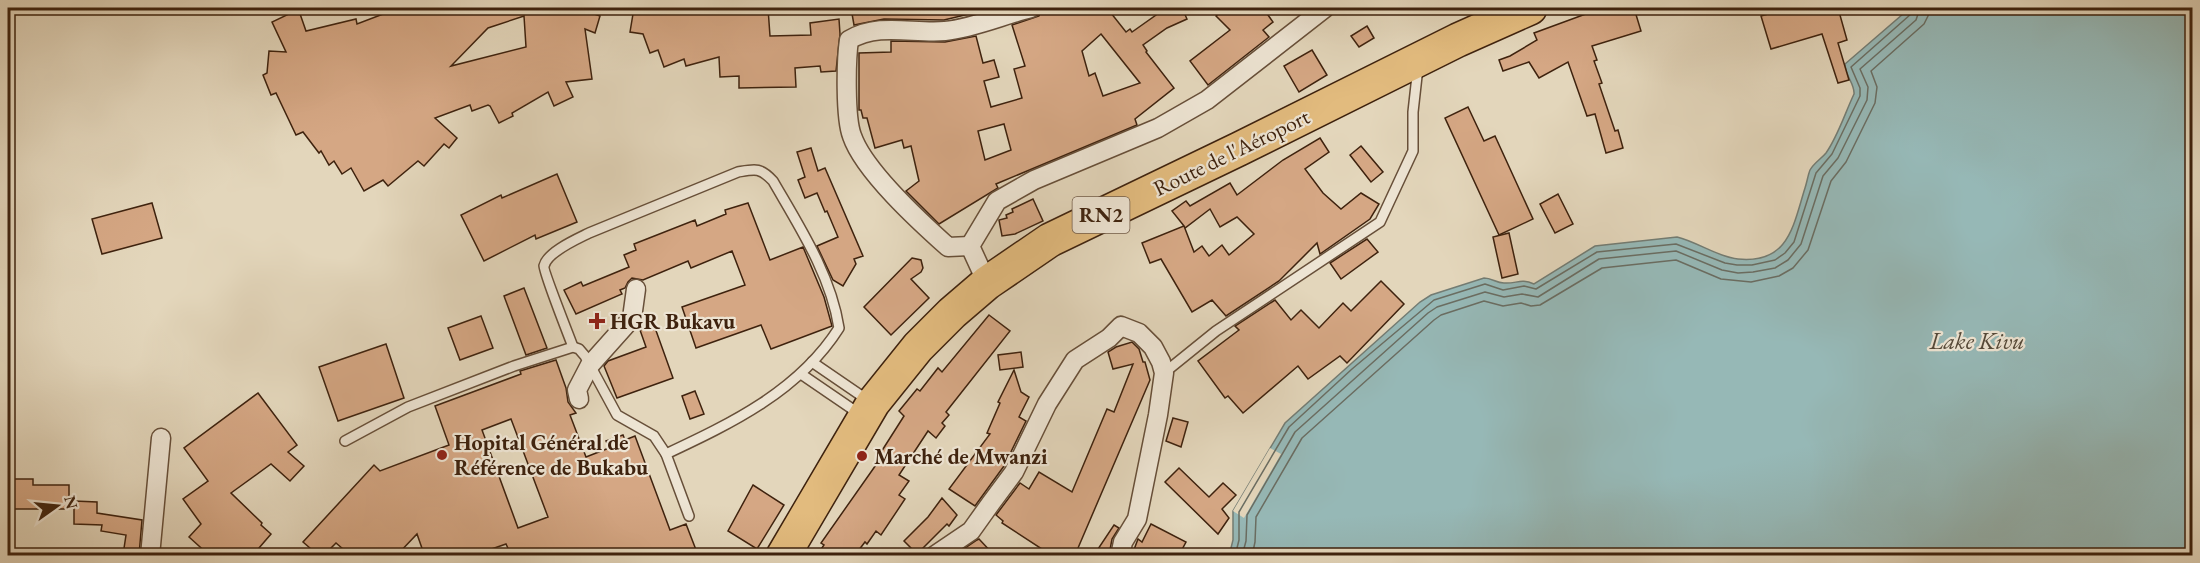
<svg xmlns="http://www.w3.org/2000/svg" width="2200" height="563" viewBox="0 0 2200 563" font-family="'EB Garamond',serif">
  <rect width="100%" height="100%" fill="#e3d6bb"/>
  <filter id="stains"><feTurbulence type="fractalNoise" baseFrequency=".00333" numOctaves="4"/><feColorMatrix values="0 0 0 0 .2 0 0 0 0 .09 0 0 0 0 .02 0 0 0 .5 -.17"/></filter>
  <radialGradient id="worn" r=".72"><stop offset=".6" stop-color="#630" stop-opacity="0"/><stop offset="1" stop-color="#630" stop-opacity=".3"/></radialGradient>
  <path fill="#96b8b6" stroke="#737c73" stroke-width="1.5" d="M1910,8H2192V555L1229,556L1233,540V511L1285,423L1420,302L1431,295L1484,278C1492,278 1496,283 1504,283C1517,284 1520,278 1534,284L1595,246L1677,237C1698,242 1717,257 1738,259C1789,264 1793,226 1805,188C1807,182 1808,175 1810,170C1814,163 1821,159 1826,153C1838,136 1845,113 1854,94C1855,84 1845,76 1845,64Z"/>
  <path fill="#e3d6bb" d="M1270,448L1281,454L1244,518L1233,511Z"/>
  <g fill="none" stroke-linecap="round" stroke-linejoin="round">
    <g stroke="#6a6d62" stroke-width="1.5">
      <path d="M1235,556L1239,540V512L1289,427L1352,369L1434,300L1485,284L1503,290L1524,286L1536,289L1597,252L1676,244L1725,263L1737,265H1752L1775,260L1785,253L1794,242L1816,173L1832,154L1860,96V88L1851,67L1911,14L1913,8"/>
      <path d="M1242,556L1246,541L1247,515L1295,432L1428,313L1437,307L1485,292L1504,297L1522,294L1538,297L1599,259L1676,251L1722,270L1738,273L1753,272L1775,268L1788,260L1801,244L1823,176L1838,158L1867,100L1868,87L1860,69L1916,20L1920,8"/>
      <path d="M1252,556L1255,542L1256,517L1302,438L1434,320L1441,315L1484,301L1503,306L1521,303L1531,306L1540,305L1602,268L1676,260L1721,279L1751,282L1779,276L1793,268L1808,250L1831,181L1846,162L1875,103L1877,87L1871,71L1924,24L1928,16L1929,8"/>
    </g>
  </g>
  <g fill="#d5a784" stroke="#3e220e" stroke-width="1.5" fill-rule="evenodd">
    <path d="M284,8H298L306,31L356,19L357,24L391,11L390,8H542L543,10L533,14L580,9L600,16L595,33L585,29L592,79L566,82L573,97L554,106L548,92L512,113L513,116L499,123L490,106L488,105L472,111L470,105L435,118L457,138L449,148L444,144L424,166L418,161L388,186L383,180L364,191L351,168L342,174L334,161L329,165L321,151L319,153L303,132L296,135L276,93L271,95L263,75L267,73L269,51L286,52L272,22L287,15ZM524,16L526,47L451,66L488,28Z"/>
    <path d="M634,8H647L671,13L670,8H768L770,36L811,35L810,23L839,19L840,34L836,71L821,72L820,66L795,68L796,87L739,88V76L720,77L719,57L686,66L684,59L664,67L658,50L650,53L643,34L630,32Z"/>
    <path d="M851,8H994L944,20L884,19L854,25Z"/>
    <path d="M1042,8H1107L1126,32L1130,29L1132,32L1156,15L1152,8H1182L1187,19L1167,28L1143,45L1147,51L1146,52L1174,88L1135,119L1137,125L996,184L998,188L939,224L906,191L919,181L911,146L904,148L902,140L875,148L867,118H863L861,110H859V53L891,52V41L945,42L976,36L983,63L994,60L999,77L984,81L991,107L1022,98L1014,69L1025,66L1012,25L1039,16ZM1101,34L1140,83L1103,96L1095,73L1089,76L1082,51ZM1004,124L1011,150L985,160L978,131Z"/>
    <path d="M1224,8H1263L1273,22L1263,30L1269,37L1208,85L1190,61L1230,30L1216,16Z"/>
    <path d="M1602,8H1634L1641,31L1592,46L1597,60L1594,61L1602,83L1599,84L1615,131L1618,130L1623,148L1606,153L1595,114L1587,116L1568,62L1539,78L1529,62L1503,71L1499,60L1510,56L1537,40L1534,33Z"/>
    <path d="M1790,8H1810L1811,11L1823,8H1838L1847,40L1838,43L1849,80L1838,83L1822,34L1771,49L1761,16Z"/>
    <path d="M1367,26L1374,38L1359,47L1351,36Z"/>
    <path d="M1312,50L1327,75L1299,92L1284,66Z"/>
    <path d="M1468,107L1484,141L1495,136L1533,219L1499,235L1445,118Z"/>
    <path d="M1320,138L1329,152L1305,169L1323,193L1341,209L1361,193L1379,204L1370,219L1320,254L1317,243L1279,281L1226,316L1212,300L1192,312L1161,259L1150,263L1142,243L1184,226L1172,211L1186,201L1190,206L1230,183L1237,195L1283,160ZM1210,209L1220,227L1237,217L1254,234L1229,255L1222,245L1209,256L1202,246L1194,252L1184,226L1185,228Z"/>
    <path d="M1361,146L1383,172L1371,182L1350,155Z"/>
    <path d="M811,148L818,171L825,168L863,256L854,259L856,264L843,286L833,280L817,246L838,237L827,211L825,212L817,193L805,198L798,180L805,177L797,152Z"/>
    <path d="M557,174L577,222L536,239L535,235L484,261L461,215L501,195L502,198Z"/>
    <path d="M1558,194L1573,224L1555,233L1540,204Z"/>
    <path d="M1033,199L1043,221L1015,234L1002,236L999,220L1007,218L1006,215L1013,212L1012,209Z"/>
    <path d="M152,203L162,238L102,254L92,219Z"/>
    <path d="M748,203L770,260L803,247L824,297L832,326L771,349L761,325L696,348L682,307L745,285L732,251L691,268L688,261L643,280L632,278L628,282L625,288L620,290L622,294L576,314L564,290L581,282L583,286L629,267L624,255L636,250L634,244L695,220L697,226L726,214L725,210Z"/>
    <path d="M1509,233L1518,274L1502,278L1493,237Z"/>
    <path d="M1367,239L1378,252L1341,279L1330,263Z"/>
    <path d="M912,258L921,260L923,268L921,272L911,279L929,298L891,335L864,307Z"/>
    <path d="M1381,281L1404,304L1347,363L1340,356L1308,379L1298,366L1243,413L1228,396L1225,398L1198,361L1239,330L1235,326L1275,300L1291,320L1301,310L1319,328L1343,303L1351,311Z"/>
    <path d="M524,288L547,348L526,355L504,296Z"/>
    <path d="M989,315L1010,331L946,412L949,415L942,423L945,426L936,438L928,431L899,475L909,481L899,495L905,499L881,535L876,531L867,544L865,542L855,555H817L824,545L821,543L878,462L876,460L904,416L899,411L917,389L920,391L938,368L942,372Z"/>
    <path d="M481,316L493,348L460,360L448,328Z"/>
    <path d="M654,325L673,378L617,398L604,366L608,361L646,347L640,330Z"/>
    <path d="M1132,342L1139,349L1143,362H1145L1150,380L1075,555H1051L1002,523L1003,521L996,515L1020,483L1029,489L1039,472L1072,492L1107,409L1114,412L1133,364L1113,369L1108,352L1116,347Z"/>
    <path d="M386,344L404,398L338,421L319,367Z"/>
    <path d="M1021,352L1023,367L1000,370L998,355Z"/>
    <path d="M556,360L566,388L568,402L576,413L570,415L586,457L609,448L606,441L623,435L625,440L635,436L670,530L686,524L698,555H511L506,544L483,552L484,555H435L434,551L424,554L417,534L397,555H350L336,543L324,555H318L303,542L374,465L380,471L449,445L435,406L521,374L520,371ZM511,419L548,517L518,528L482,430Z"/>
    <path d="M1014,370L1021,392L1029,397L1019,417L1026,421L1004,466L975,506L949,489L990,434L987,433L1000,403L998,402Z"/>
    <path d="M695,391L704,414L690,419L682,396Z"/>
    <path d="M258,393L297,445L288,452L304,466L290,481L271,464L231,493L262,523L261,525L271,534L259,548L267,555H209L189,537L201,524L183,499L208,481L184,448Z"/>
    <path d="M1173,418L1188,422L1181,447L1166,441Z"/>
    <path d="M1179,468L1209,497L1223,483L1236,495L1222,509L1229,518L1218,534L1165,482Z"/>
    <path d="M8,479H33V485H69V509H8Z"/>
    <path d="M753,485L784,505L757,549L728,531Z"/>
    <path d="M942,498L957,515L949,526L947,524L917,554L904,541L928,517Z"/>
    <path d="M74,501L97,502V513L142,520L139,555H123L126,535L101,531L102,525L74,524Z"/>
    <path d="M1151,524L1186,542L1179,555H1132L1138,539L1142,542Z"/>
    <path d="M1114,525L1119,528L1112,539L1109,555H1094Z"/>
    <path d="M979,539L994,555H955L977,540Z"/>
  </g>
  <g fill="none" stroke-linecap="round" stroke-linejoin="round">
    <g stroke="#674f39" stroke-width="12">
      <g id="lane">
        <path d="M573,347C569,336 543,271 544,266C547,252 577,239 589,233L738,172C755,169 760,167 773,181C799,226 831,275 839,328C799,391 732,423 666,454L689,516"/>
        <path d="M812,362L869,401"/>
        <path d="M1164,373L1216,331L1380,222L1413,151V112L1418,67"/>
        <path d="M801,374L861,415"/>
        <path d="M345,441L408,407L514,366L573,347L579,349L585,356L617,415L654,436L666,454"/>
      </g>
    </g>
    <g stroke="#674f39" stroke-width="21">
      <g id="street">
        <path d="M970,246L948,247C920,222 864,171 852,136C845,118 846,60 849,40C879,22 913,34 945,31C974,28 1003,15 1031,8"/>
        <path d="M987,283L970,246L997,201L1034,180L1158,128L1207,100L1325,8"/>
        <path d="M579,399L577,390L590,365L632,318L636,289"/>
        <path d="M150,556L161,438"/>
        <path d="M934,556L971,531L991,503L1014,472L1047,404L1075,360L1109,338L1121,326L1139,333L1153,347L1161,362L1164,373L1158,415L1137,519L1123,542L1120,556"/>
      </g>
    </g>
    <g stroke="#3e220e" stroke-width="36">
      <path id="highway" d="M783,556L873,403L918,347L952,313L987,283L1050,240L1239,149L1458,40L1530,8"/>
    </g>
    <use href="#lane" stroke="#ede4d3" stroke-width="9"/>
    <use href="#street" stroke="#ede4d3" stroke-width="18"/>
    <use href="#highway" stroke="#e2bb7e" stroke-width="33"/>
  </g>
  <g fill="#8f2418" stroke="#ede4d3" stroke-width="2">
    <path d="M594 312h6v6h6v6h-6v6h-6v-6h-6v-6h6z"/>
    <circle cx="442" cy="455" r="6"/>
    <circle cx="862" cy="456" r="6"/>
  </g>
  <g text-anchor="middle" stroke-width="4.5" stroke-linejoin="round" paint-order="stroke">
    <rect fill="#ede4d3" stroke="#725c49" stroke-width="1.5" x="1072.5" y="197" width="57" height="36" rx="4.5"/>
    <g font-size="21" font-weight="bold" fill="#3e220e">
      <text x="1101" y="222">RN2</text>
    </g>
    <g font-size="22" fill="#3e220e" stroke="#ede4d3">
      <text transform="translate(1231 152) rotate(-26)" y="8">Route de l'Aéroport</text>
    </g>
    <g font-size="22" font-weight="bold" fill="#3e220e" stroke="#ede4d3" text-anchor="start">
      <text x="610" y="329">HGR Bukavu</text>
      <text x="454" y="450">Hopital Général de<tspan x="454" dy="25">Référence de Bukabu</tspan></text>
      <text x="874" y="464">Marché de Mwanzi</text>
    </g>
    <g font-size="24" font-style="italic" fill="#544838" stroke="#ede4d3">
      <text x="1977" y="349">Lake Kivu</text>
    </g>
  </g>
  <rect width="2200" height="563" fill="none" stroke="#e3d6bb" stroke-width="30"/>
  <rect x="9" y="9" width="2182" height="545" fill="none" stroke="#3e220e" stroke-width="3"/>
  <rect x="15" y="15" width="2170" height="533" fill="none" stroke="#3e220e" stroke-width="1.5"/>
  <g transform="translate(57 506) rotate(75)" stroke="#ede4d3" stroke-width="4.5" paint-order="stroke">
  <path d="M0-4.5L10 22L0 15L-10 22Z" fill="#3e220e"/>
  <text y="-9" font-size="16" font-weight="bold" text-anchor="middle" fill="#3e220e">N</text>
  </g>
  <rect width="100%" height="100%" filter="url(#stains)"/>
  <rect width="100%" height="100%" fill="url(#worn)"/>
</svg>
